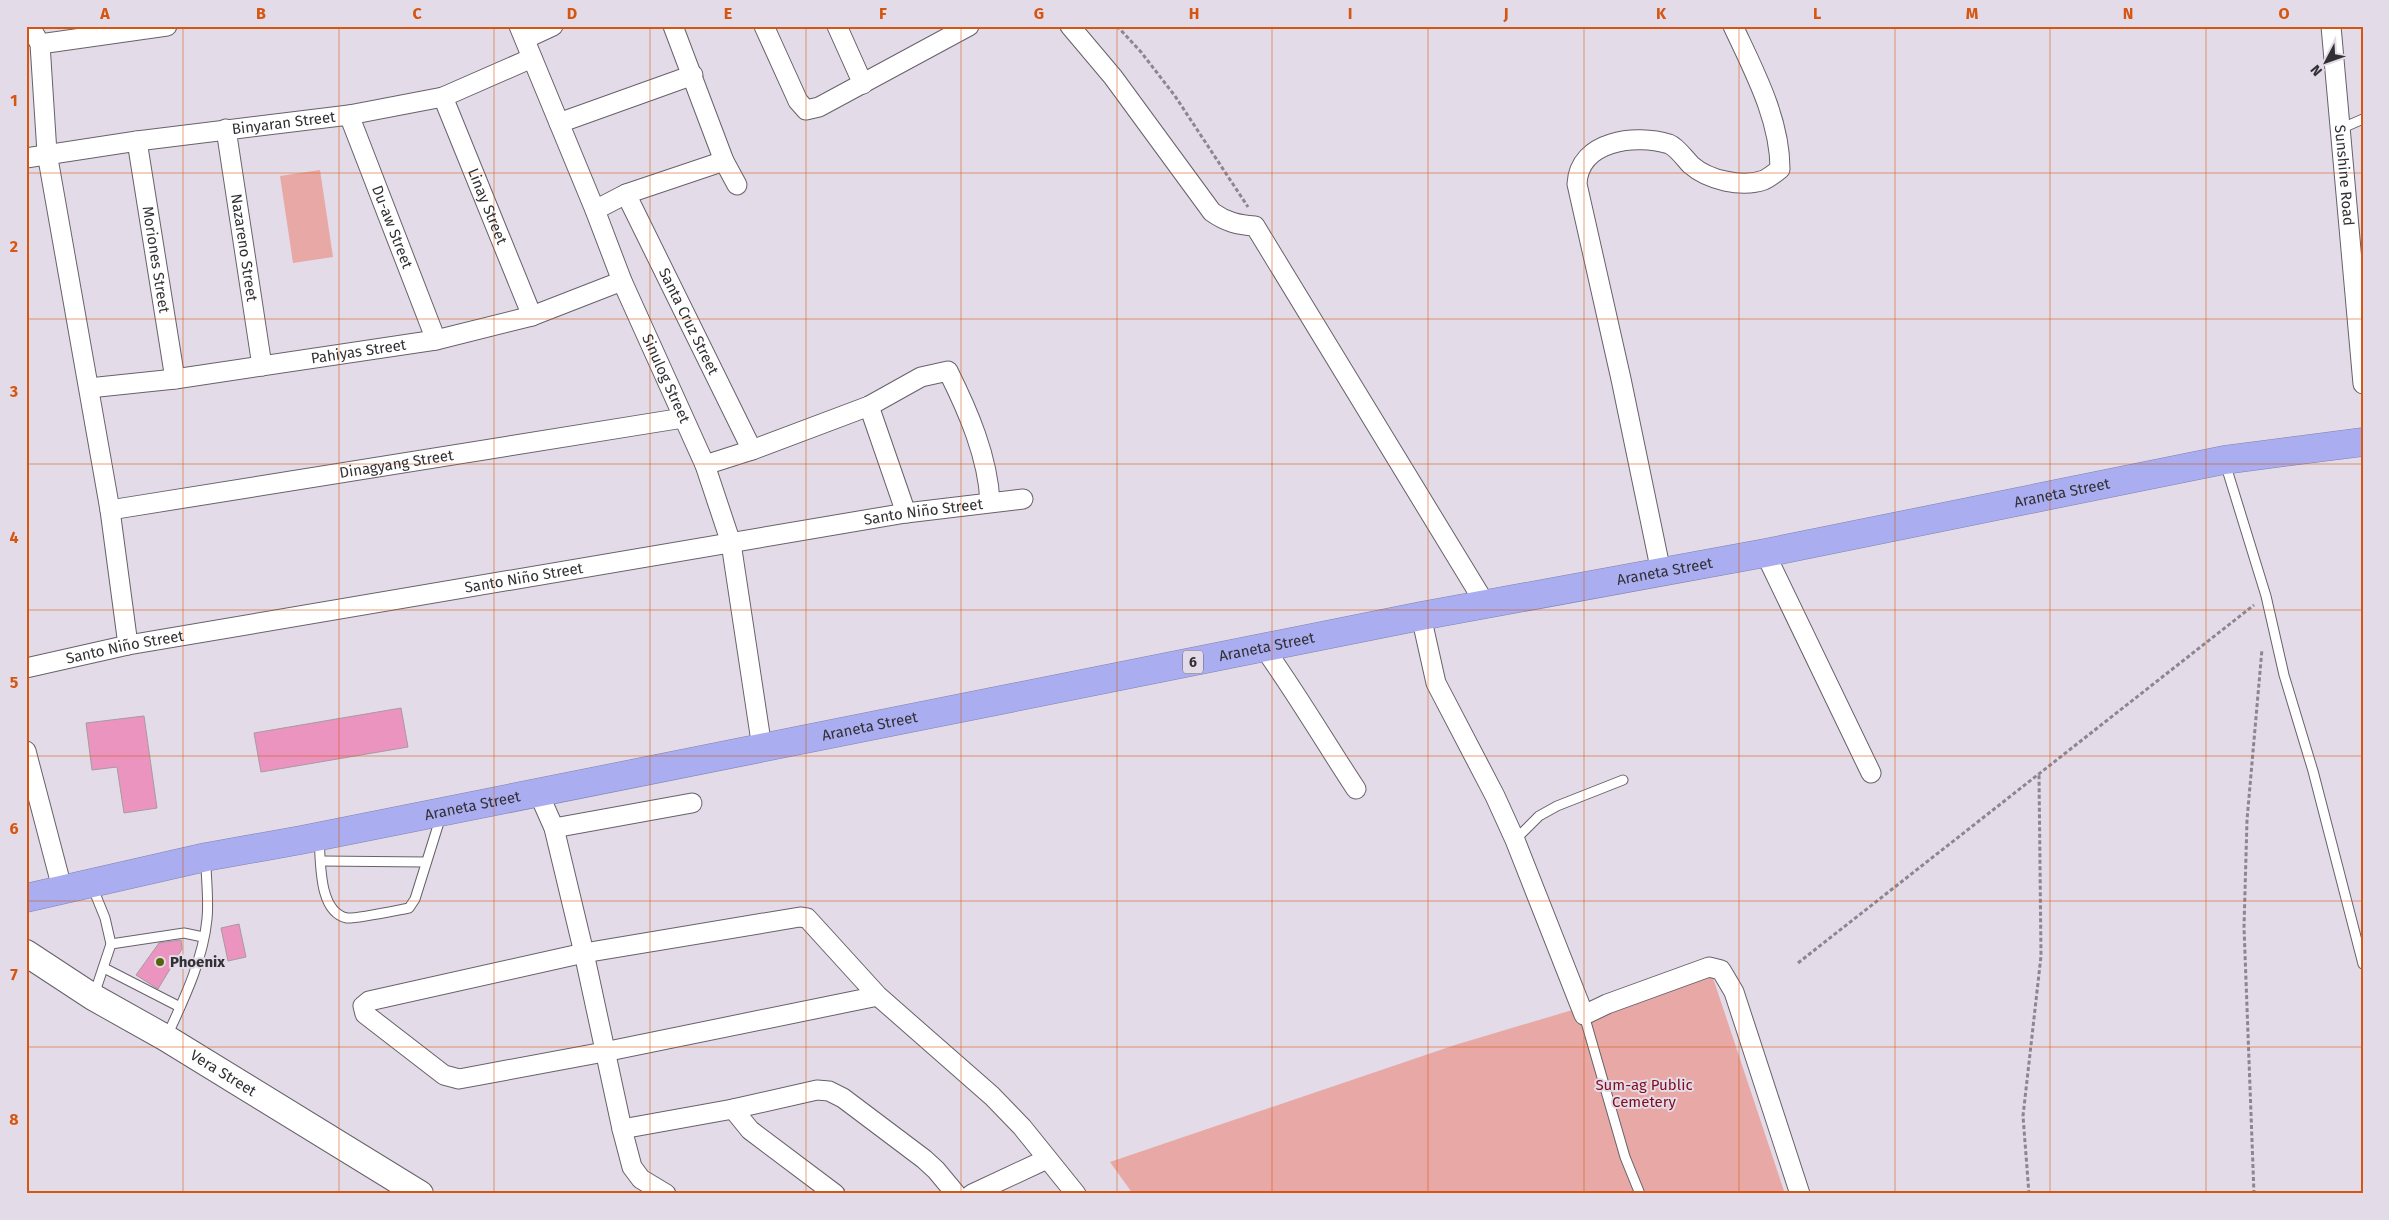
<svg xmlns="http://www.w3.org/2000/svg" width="2389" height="1220" viewBox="0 0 2389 1220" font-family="'Fira Sans',sans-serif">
  <rect width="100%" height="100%" fill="#e3dbe7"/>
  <g fill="#e8a8a5">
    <path d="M320,170L333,257L293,263L280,176Z"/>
    <path d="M1710,969L1785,1194H1133L1110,1162L1455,1045Z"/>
  </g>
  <g fill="#eb94c0" stroke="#a79aa0">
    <path d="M401,708L408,747L261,772L254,733Z"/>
    <path d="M144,716L157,808L124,813L117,767L92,770L86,723Z"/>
    <path d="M239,924L246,957L228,961L221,928Z"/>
    <path d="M181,940L182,949L158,989L136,975L159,943Z"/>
  </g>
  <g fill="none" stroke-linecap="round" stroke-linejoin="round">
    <g stroke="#68616b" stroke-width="11">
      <g id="lane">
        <path d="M2340,129L2363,119"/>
        <path d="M2225,463L2266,596L2284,675L2313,771L2363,964"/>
        <path d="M319,839C321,861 318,912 347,918C355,919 398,910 409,908L415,899L441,816"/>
        <path d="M1515,840L1539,816L1557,806L1623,780"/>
        <path d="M321,861L426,862"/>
        <path d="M92,886L105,918L111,944L94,995"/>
        <path d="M111,944L184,933L203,937"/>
        <path d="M104,968L180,1007"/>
        <path d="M1584,1015L1625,1157L1640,1194"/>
        <path d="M167,1036C184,999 203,960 207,919C209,900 206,880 206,861"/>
      </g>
    </g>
    <g stroke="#68616b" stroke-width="21">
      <g id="street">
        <path d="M30,26L40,44L47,153L110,510L128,645"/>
        <path id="s1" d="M519,26L595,210L622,281L705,465L731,543L762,748"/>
        <path d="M673,26L724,161L737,185"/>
        <path d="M764,26L798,101L806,110L819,107L969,26"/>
        <path d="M837,26L863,84"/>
        <path d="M1070,26L1113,77L1212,212C1226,222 1238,225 1255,226L1486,605"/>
        <path id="s2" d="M2331,26L2363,384"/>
        <path d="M525,39L553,26"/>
        <path d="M40,44L167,26"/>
        <path id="s3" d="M443,97L532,316"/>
        <path id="s4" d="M349,115L436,340"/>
        <path d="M559,123L693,75"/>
        <path id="s5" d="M226,129L262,366"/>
        <path id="s6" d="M137,141L175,379"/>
        <path id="s7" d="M26,158L137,141L349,115L443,97L532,58"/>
        <path id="s8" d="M626,194L752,450"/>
        <path d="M595,210L626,194L724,161"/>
        <path id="s9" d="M89,388L175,379L436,340L532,316L622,281"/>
        <path d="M869,406L906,513"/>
        <path d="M705,465L752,450L869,406L921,377L948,371C968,411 988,457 990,502"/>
        <path id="s10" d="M110,510L683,418"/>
        <path d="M1765,553L1871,773"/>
        <path d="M1661,572L1621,379L1577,184C1579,140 1636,134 1669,144C1677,147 1685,159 1691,165C1708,180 1742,188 1764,180C1769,178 1775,173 1780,169C1780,119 1754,71 1733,26"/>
        <path d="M1421,616L1436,683L1495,796L1515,840L1584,1015L1607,1004L1709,967L1721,970L1734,992L1800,1194"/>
        <path d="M1264,648C1297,694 1325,742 1356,789"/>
        <path id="s11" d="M26,668L128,645L906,513L1023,499"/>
        <path d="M26,751L62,888"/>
        <path d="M538,792L554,828L584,953L622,1129L632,1167L641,1179L666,1194"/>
        <path d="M554,828L692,803"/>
        <path d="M878,996L604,1052L459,1079L444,1075L365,1014L363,1006L369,1001L584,953L800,917L807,918L878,996L992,1096L1022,1127L1076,1194"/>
        <path d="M733,1109L750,1130L835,1194"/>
        <path d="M622,1129L733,1109L817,1090L829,1091L843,1098L924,1159L936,1170L956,1194"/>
        <path d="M972,1194L1047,1159"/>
      </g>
    </g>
    <g stroke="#68616b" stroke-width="28">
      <g id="secondary">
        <path id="s12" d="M26,953L93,997L166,1038L420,1194"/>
      </g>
    </g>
    <g stroke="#8081ae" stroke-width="29">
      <g id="highway">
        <path id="s13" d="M26,898L206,857L301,840L1421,616L1765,553L2224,460L2363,442"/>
      </g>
    </g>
    <g stroke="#8c878f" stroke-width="3" stroke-dasharray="4 2.5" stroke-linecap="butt">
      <path d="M1117,26L1141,52L1175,96L1248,207"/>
      <path d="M1798,963L2254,605"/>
      <path d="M2029,1194L2023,1116L2041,956L2039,774"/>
      <path d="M2254,1194L2244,927L2247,820L2262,649"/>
    </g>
    <use href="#lane" stroke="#fff" stroke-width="9"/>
    <use href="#street" stroke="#fff" stroke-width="19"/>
    <use href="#secondary" stroke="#fff" stroke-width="26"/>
    <use href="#highway" stroke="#aaadef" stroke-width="28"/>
  </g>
  <path fill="none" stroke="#d65510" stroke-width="1" stroke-opacity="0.55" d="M183,26V1194M339,26V1194M494,26V1194M650,26V1194M806,26V1194M961,26V1194M1117,26V1194M1272,26V1194M1428,26V1194M1584,26V1194M1739,26V1194M1895,26V1194M2050,26V1194M2206,26V1194M26,173H2363M26,319H2363M26,464H2363M26,610H2363M26,756H2363M26,901H2363M26,1047H2363"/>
  <circle fill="#53640d" stroke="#e3dbe7" stroke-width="2" cx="160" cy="962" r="5"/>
  <g text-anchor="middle" stroke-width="4" stroke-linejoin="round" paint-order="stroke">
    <rect fill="#e3dbe7" stroke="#67636a" stroke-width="1" x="1183" y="650.5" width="20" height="23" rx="4"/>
    <g font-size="14" font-weight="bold" fill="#323034">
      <text x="1193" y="667">6</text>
    </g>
    <g font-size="15" fill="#323034" stroke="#e3dbe7">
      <text dy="5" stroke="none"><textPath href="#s7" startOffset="260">Binyaran Street</textPath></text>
      <text dy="5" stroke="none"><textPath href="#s2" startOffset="150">Sunshine Road</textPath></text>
      <text dy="5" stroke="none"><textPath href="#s3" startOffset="118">Linay Street</textPath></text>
      <text dy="5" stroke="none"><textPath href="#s4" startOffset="120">Du-aw Street</textPath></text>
      <text dy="5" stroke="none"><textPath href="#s5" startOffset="120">Nazareno Street</textPath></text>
      <text dy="5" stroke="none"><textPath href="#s6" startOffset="120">Moriones Street</textPath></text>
      <text dy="5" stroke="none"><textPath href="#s8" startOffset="142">Santa Cruz Street</textPath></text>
      <text dy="5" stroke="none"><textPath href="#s9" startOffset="272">Pahiyas Street</textPath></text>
      <text dy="5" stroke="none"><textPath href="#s1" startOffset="382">Sinulog Street</textPath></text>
      <text dy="5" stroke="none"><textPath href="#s10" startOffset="290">Dinagyang Street</textPath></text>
      <text dy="5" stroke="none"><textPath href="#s13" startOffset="2076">Araneta Street</textPath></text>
      <text dy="5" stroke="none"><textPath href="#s11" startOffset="911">Santo Niño Street</textPath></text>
      <text dy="5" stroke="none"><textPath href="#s13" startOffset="1671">Araneta Street</textPath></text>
      <text dy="5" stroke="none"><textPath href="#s11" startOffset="506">Santo Niño Street</textPath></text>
      <text dy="5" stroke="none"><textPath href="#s11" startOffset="101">Santo Niño Street</textPath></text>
      <text dy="5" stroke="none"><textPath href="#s13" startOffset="1266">Araneta Street</textPath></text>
      <text dy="5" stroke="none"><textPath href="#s13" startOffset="861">Araneta Street</textPath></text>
      <text dy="5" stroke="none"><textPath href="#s13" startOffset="456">Araneta Street</textPath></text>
      <text dy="5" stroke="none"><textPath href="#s12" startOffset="231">Vera Street</textPath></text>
    </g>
    <g font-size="15" font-weight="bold" fill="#323034" stroke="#e3dbe7" text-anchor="start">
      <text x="170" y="967">Phoenix</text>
    </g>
    <g font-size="15" fill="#810c1d" stroke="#e3dbe7">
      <text x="1644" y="1090">Sum-ag Public<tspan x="1644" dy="17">Cemetery</tspan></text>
    </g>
  </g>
  <rect width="2389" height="1220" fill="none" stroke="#e3dbe7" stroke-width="55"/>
  <g transform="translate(2326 62) rotate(229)" stroke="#e3dbe7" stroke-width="4" paint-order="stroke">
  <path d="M0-4L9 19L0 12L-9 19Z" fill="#323034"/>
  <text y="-8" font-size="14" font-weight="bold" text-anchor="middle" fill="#323034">N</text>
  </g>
  <rect x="28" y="28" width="2334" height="1164" fill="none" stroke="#d65510" stroke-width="2"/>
  <g font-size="16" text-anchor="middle" font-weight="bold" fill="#d65510">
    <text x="105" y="19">A</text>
    <text x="261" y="19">B</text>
    <text x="417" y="19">C</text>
    <text x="572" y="19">D</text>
    <text x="728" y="19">E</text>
    <text x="883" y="19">F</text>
    <text x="1039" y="19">G</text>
    <text x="1194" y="19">H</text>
    <text x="1350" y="19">I</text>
    <text x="1506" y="19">J</text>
    <text x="1661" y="19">K</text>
    <text x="1817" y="19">L</text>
    <text x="1972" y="19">M</text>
    <text x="2128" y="19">N</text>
    <text x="2284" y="19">O</text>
    <text x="14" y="106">1</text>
    <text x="14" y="252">2</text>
    <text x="14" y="397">3</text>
    <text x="14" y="543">4</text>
    <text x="14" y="688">5</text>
    <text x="14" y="834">6</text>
    <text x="14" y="980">7</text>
    <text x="14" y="1125">8</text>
  </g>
</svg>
